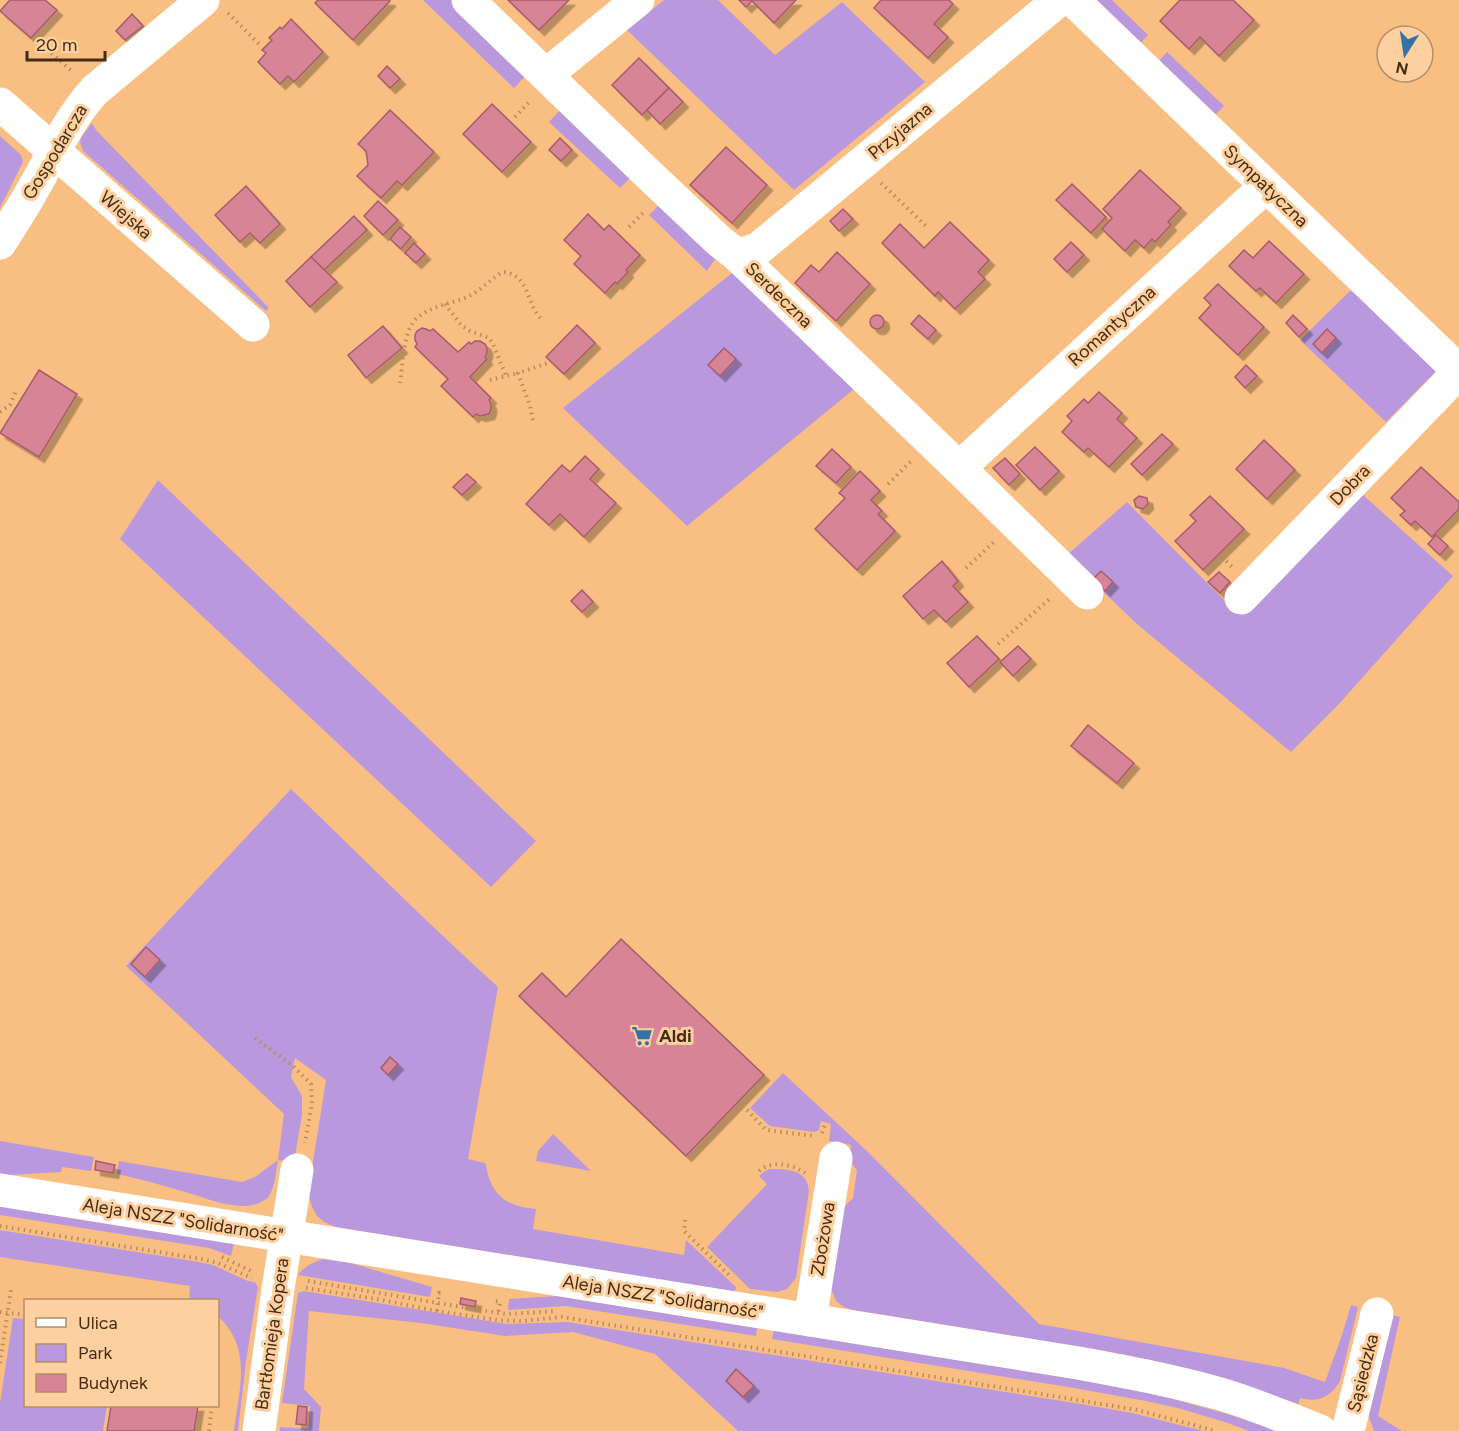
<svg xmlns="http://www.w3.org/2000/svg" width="1459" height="1431" viewBox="0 0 1459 1431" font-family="Figtree,sans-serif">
  <defs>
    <filter id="shadow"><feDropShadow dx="5.5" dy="5.5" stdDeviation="0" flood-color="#0004"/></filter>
  </defs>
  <rect width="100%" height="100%" fill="#f9bf82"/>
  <g fill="#ba98dd">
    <path d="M423,0H459L531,70L514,88Z"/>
    <path d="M664,0H718L775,55L842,2L925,82L794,190L627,30Z"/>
    <path d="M1086,0H1112L1148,35L1136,48Z"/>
    <path d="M1167,52L1224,106L1210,120L1154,66Z"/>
    <path d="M562,108L633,175L620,188L549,122Z"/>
    <path d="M92,123L96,130L269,308L266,311L83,151L80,142L82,136Z"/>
    <path d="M0,136L21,155L23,162L0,208Z"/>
    <path d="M666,198L715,259L707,271L649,215Z"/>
    <path d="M737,269L859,385L687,526L563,408Z"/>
    <path d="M1352,289L1437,370L1386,422L1300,340Z"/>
    <path d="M158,480L536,841L491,887L120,539Z"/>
    <path d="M1362,494L1453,576L1338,705L1291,752L1137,624L1066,556L1127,502L1238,614Z"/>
    <path d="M291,789C360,855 427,923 498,987L468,1159L485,1163C487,1168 487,1173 489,1178C497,1201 514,1207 536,1209L533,1229L684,1255L686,1240L736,1287L735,1292L336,1227L324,1222L317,1216L312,1207L309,1196V1187L326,1080L295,1058L291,1077L302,1096V1115L294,1162L278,1160C276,1171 275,1187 269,1196C264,1203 251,1206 243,1206C224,1206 203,1197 185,1192C162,1185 140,1179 117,1174L119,1161L242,1182L255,1177L278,1160L284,1114L126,966Z"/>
    <path d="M783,1073L868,1152L1039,1324L1284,1368L1325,1382L1342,1335L1351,1305L1358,1307L1340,1381C1331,1397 1318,1403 1300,1398L1298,1404L1236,1383L1160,1362L1100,1350L853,1310L844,1307L836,1301L830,1286L843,1208L853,1198L857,1170C850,1163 850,1154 851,1145L829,1141L831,1124L821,1121L819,1130L814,1132L770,1126L750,1108Z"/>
    <path d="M553,1134L591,1171L536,1161L538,1151Z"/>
    <path d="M0,1141L94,1157L91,1171L62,1167L61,1172L9,1175L0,1173Z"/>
    <path d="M770,1169C788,1169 807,1169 809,1191L796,1278L787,1289L777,1292L750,1289L707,1247L767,1184L759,1176L765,1171Z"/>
    <path d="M0,1206L234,1243L231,1256L209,1248L0,1215Z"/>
    <path d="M0,1230L199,1262L213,1265L248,1281L255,1282L258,1287L246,1361L238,1431H234C239,1389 253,1349 218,1316V1300H189L190,1286L0,1257Z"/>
    <path d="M323,1259L347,1262L432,1287L430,1297L298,1275C305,1266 313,1262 323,1259Z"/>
    <path d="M304,1291L507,1324L567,1322L1081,1404L1132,1413L1204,1431H738L655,1354L573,1332L505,1336L421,1323L309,1311L304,1389L321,1407L319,1431H280V1427L308,1429L310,1406L282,1403L298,1293Z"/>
    <path d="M558,1296L757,1328L756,1336L566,1306L508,1310L509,1299Z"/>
    <path d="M1390,1315L1400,1317L1378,1416L1402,1431H1374L1368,1414Z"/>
    <path d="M13,1318L25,1319L26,1406H107L103,1431H0V1403Z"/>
    <path d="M774,1330L1075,1379L1151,1393L1231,1415L1278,1431H1249L1228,1423L1178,1408L1146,1401L1074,1388L772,1339Z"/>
  </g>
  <g fill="#d78596" stroke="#a85a6c" stroke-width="1.5" filter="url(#shadow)">
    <path d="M10,0H45L57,10L31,38L0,11Z"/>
    <path d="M318,0H389L390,1L353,40L315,3Z"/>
    <path d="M508,0H569L539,30Z"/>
    <path d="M739,0H796L774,23L752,1L746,7Z"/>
    <path d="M881,0H949L953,4L934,24L948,37L928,58L874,8Z"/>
    <path d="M1180,0H1233L1254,20L1219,56L1200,37L1189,49L1160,21Z"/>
    <path d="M132,14L143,26L125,40L116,31Z"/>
    <path d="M291,19L323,52L294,82L288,76L280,84L258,62L266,53L262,50L272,40L269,38L280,27L282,29Z"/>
    <path d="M639,58L669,88L642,115L612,85Z"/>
    <path d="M387,66L400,79L390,88L378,76Z"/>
    <path d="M669,88L683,102L660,124L647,110Z"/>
    <path d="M492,104L531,142L502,172L463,134Z"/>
    <path d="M390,110L434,152L402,185L397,181L381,198L357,176L368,165L366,151L358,144Z"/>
    <path d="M560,138L572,150L561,161L549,150Z"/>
    <path d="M726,147L767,185L732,223L690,185Z"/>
    <path d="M1140,170L1181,208L1168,222L1171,225L1155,242L1152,239L1144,248L1135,240L1125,251L1102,229L1112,218L1103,209Z"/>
    <path d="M1072,184L1106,217L1091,233L1056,200Z"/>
    <path d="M246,186L280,224L260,243L250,233L240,242L215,215Z"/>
    <path d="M378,201L398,220L383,235L364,216Z"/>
    <path d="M843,209L853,219L839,231L830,221Z"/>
    <path d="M588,214L604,230L609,225L640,255L626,270L628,272L617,284L615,282L605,293L574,264L581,256L564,240Z"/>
    <path d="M354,216L367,230L324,270L311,257Z"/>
    <path d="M950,222L989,260L978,272L985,279L955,309L938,292L935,296L882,243L900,224L924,248Z"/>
    <path d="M400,227L411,237L401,249L390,239Z"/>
    <path d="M1269,241L1304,274L1276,303L1260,288L1256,291L1229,266L1244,250L1253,258Z"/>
    <path d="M1071,242L1084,255L1067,272L1054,259Z"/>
    <path d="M414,243L425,254L416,263L405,253Z"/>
    <path d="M837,252L870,284L836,321L795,283L811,265L819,272Z"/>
    <path d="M311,257L337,282L310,307L286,281Z"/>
    <path d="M1218,284L1264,327L1238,355L1199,318L1211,305L1204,298Z"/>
    <path d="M919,315L936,330L928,339L911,324Z"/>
    <path d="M1293,315L1307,329L1299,337L1286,323Z"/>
    <circle cx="877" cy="322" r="7"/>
    <path d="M577,325L595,343L564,374L546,357Z"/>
    <path d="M383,326L402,348L366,378L348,355Z"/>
    <path d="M422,328L426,329L430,331L433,329L458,352L469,342L471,344L475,341H480L485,344L487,348V353L485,357L487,359L470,377L491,398L489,400L491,404V409L489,414L480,416L476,414L473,417L441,386L448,379L415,347L417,344L415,340V335L417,331Z"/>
    <path d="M1327,329L1336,338L1322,353L1313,344Z"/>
    <path d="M724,348L736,359L720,376L708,365Z"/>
    <path d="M1246,365L1257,376L1245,388L1235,377Z"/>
    <path d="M39,370L77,394L39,457L0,433Z"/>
    <path d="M1099,392L1122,413L1117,419L1137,438L1109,467L1088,448L1084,452L1062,432L1072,421L1067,416L1084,399L1088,403Z"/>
    <path d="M1162,434L1173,444L1142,475L1131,464Z"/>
    <path d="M1264,440L1295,470L1267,499L1236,469Z"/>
    <path d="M1035,447L1059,471L1040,490L1016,465Z"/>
    <path d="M832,449L851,467L836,483L816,466Z"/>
    <path d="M585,456L599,469L590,479L616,503L584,537L560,514L549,525L526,504L562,465L570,472Z"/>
    <path d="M1005,458L1020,474L1009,485L993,468Z"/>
    <path d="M1421,467L1459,502V509L1432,537L1415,521L1411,525L1400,515L1405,511L1391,498Z"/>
    <path d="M860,471L880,491L871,500L882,511L878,514L895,531L857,570L815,529L845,498L839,493Z"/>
    <path d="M467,474L476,482L462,495L453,487Z"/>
    <path d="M1139,496L1147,498L1148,504L1143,509L1136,507L1134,500Z"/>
    <path d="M1210,496L1244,529L1203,570L1175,541L1196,521L1190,515Z"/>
    <path d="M1436,535L1448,546L1440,555L1428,544Z"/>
    <path d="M942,561L958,581L953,586L968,602L946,622L934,610L923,619L903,596Z"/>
    <path d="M1101,571L1113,582L1105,591L1093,579Z"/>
    <path d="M1219,572L1230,582L1220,593L1208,582Z"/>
    <path d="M582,590L593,602L582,612L571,601Z"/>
    <path d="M977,636L999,659L969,687L947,663Z"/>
    <path d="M1018,646L1031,659L1013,676L1000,662Z"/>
    <path d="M1088,725L1134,763L1117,783L1071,746Z"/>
    <path d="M621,939L764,1075L686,1156L519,996L542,973L566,997Z"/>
    <path d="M146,947L160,960L145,977L131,964Z"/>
    <path d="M390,1057L398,1064L388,1075L381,1068Z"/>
    <path d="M96,1161L115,1165L113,1173L95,1170Z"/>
    <path d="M461,1298L476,1301L475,1307L460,1304Z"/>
    <path d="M736,1369L754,1386L743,1397L726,1381Z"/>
    <path d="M111,1406H198L194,1431H107Z"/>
    <path d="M298,1406L307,1407L306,1425L296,1424Z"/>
  </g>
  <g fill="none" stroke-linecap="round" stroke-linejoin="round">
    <g stroke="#b88b5a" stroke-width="4" stroke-dasharray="1.5 4.5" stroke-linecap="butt">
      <path d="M228,13L261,46"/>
      <path d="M38,41L74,73"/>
      <path d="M515,117L531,100"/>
      <path d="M881,183L928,228"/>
      <path d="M629,227L646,210"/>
      <path d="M445,304L461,325L470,331L489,338L493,344L506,376"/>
      <path d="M490,380L518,373"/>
      <path d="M400,383C402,369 404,336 412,324C416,316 426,312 434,308C446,303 458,302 469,296C482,290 491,278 503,272C521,273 526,289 531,302C533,308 537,314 541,319"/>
      <path d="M0,412L10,405L16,391"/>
      <path d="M533,420L530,406L518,373L548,363"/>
      <path d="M888,484L911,461"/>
      <path d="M1222,557L1232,567"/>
      <path d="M966,568L995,541"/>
      <path d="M998,644L1052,597"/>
      <path d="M255,1038L293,1066L311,1084L312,1103L305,1143"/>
      <path d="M747,1110L766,1130L815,1136"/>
      <path d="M822,1133L825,1124"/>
      <path d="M759,1171C771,1160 793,1164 805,1173"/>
      <path d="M685,1220L684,1231L732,1278"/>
      <path d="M0,1226L201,1259L218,1263L252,1278"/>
      <path d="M222,1257L251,1271"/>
      <path d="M308,1281L498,1313L507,1314L556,1311"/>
      <path d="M306,1288L382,1300L437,1311L497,1320L522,1321L562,1317L1072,1399L1137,1410L1216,1431"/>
      <path d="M496,1301L500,1302L498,1315"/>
      <path d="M437,1311L439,1293H441"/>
      <path d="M0,1312L26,1315"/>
      <path d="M0,1363L11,1290"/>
      <path d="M209,1431L212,1406"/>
    </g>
    <g stroke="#fff" stroke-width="33">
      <path d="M468,0L645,171L719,241L737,255L959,468L1087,593"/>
      <path d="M1073,0L1459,371"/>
      <path d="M546,75L638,0"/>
      <path d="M0,104L253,325"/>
      <path d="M0,243C11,226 22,209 32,191C53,155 66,123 94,91L203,0"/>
      <path d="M737,255L758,249L1059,0"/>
      <path d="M959,468L1266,186"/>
      <path d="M1241,598L1459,372"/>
      <path d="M0,1190L1078,1363C1127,1372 1176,1381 1224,1395C1256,1405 1288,1418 1320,1431"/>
      <path d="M810,1320L836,1158"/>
      <path d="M259,1431L278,1289L297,1170"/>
      <path d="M1348,1431L1377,1314"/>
    </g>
  </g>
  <defs>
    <g id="supermarket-bare" transform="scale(1.62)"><path d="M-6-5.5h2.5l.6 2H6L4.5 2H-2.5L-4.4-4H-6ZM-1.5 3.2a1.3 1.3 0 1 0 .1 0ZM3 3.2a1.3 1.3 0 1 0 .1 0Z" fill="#3173a9" stroke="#fecf9f" stroke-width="2.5" paint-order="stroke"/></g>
  </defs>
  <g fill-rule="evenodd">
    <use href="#supermarket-bare" x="642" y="1036"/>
  </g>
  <g text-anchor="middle" stroke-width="6" stroke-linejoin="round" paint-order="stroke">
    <g font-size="18" fill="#442d14" stroke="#fecf9f">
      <text transform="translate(900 131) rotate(-40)" y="6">Przyjazna</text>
      <text transform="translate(55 152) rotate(-59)" y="6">Gospodarcza</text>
      <text transform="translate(1266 186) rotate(44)" y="6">Sympatyczna</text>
      <text transform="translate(126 215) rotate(41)" y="6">Wiejska</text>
      <text transform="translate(779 295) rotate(44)" y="6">Serdeczna</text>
      <text transform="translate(1112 326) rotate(-42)" y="6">Romantyczna</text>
      <text transform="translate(1350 485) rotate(-46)" y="6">Dobra</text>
      <text transform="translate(183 1220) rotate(9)" y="6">Aleja NSZZ "Solidarność"</text>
      <text transform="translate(823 1239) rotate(-81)" y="6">Zbożowa</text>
      <text transform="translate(663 1297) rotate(9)" y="6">Aleja NSZZ "Solidarność"</text>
      <text transform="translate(272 1334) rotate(-82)" y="6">Bartłomieja Kopera</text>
      <text transform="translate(1363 1373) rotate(-76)" y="6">Sąsiedzka</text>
    </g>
    <g font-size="18" font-weight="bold" fill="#442d14" stroke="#fecf9f" text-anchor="start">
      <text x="659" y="1042">Aldi</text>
    </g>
  </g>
  <rect x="24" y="1299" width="195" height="108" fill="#fecf9f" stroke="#b48e67" stroke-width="1.5"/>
  <rect x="36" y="1318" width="30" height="9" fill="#ffffff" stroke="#b48e67" stroke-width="1.5"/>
  <text x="78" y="1329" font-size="18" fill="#442d14">Ulica</text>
  <rect x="36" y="1344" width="30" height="18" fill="#ba98dd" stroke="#b48e67" stroke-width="1.5"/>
  <text x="78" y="1359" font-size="18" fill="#442d14">Park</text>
  <rect x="36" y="1374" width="30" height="18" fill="#d78596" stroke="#b48e67" stroke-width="1.5"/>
  <text x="78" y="1389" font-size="18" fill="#442d14">Budynek</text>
  <g transform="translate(1405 54) rotate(192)"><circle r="28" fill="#fecf9f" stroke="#b48e67" stroke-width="1.5"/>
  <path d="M0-4.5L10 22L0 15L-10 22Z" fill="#3173a9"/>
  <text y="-9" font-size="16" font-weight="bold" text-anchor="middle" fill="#442d14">N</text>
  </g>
  <path d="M27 51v9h78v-9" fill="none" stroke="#442d14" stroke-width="3"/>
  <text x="36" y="51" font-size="18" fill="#442d14" stroke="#fecf9f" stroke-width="4.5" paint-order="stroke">20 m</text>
</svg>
